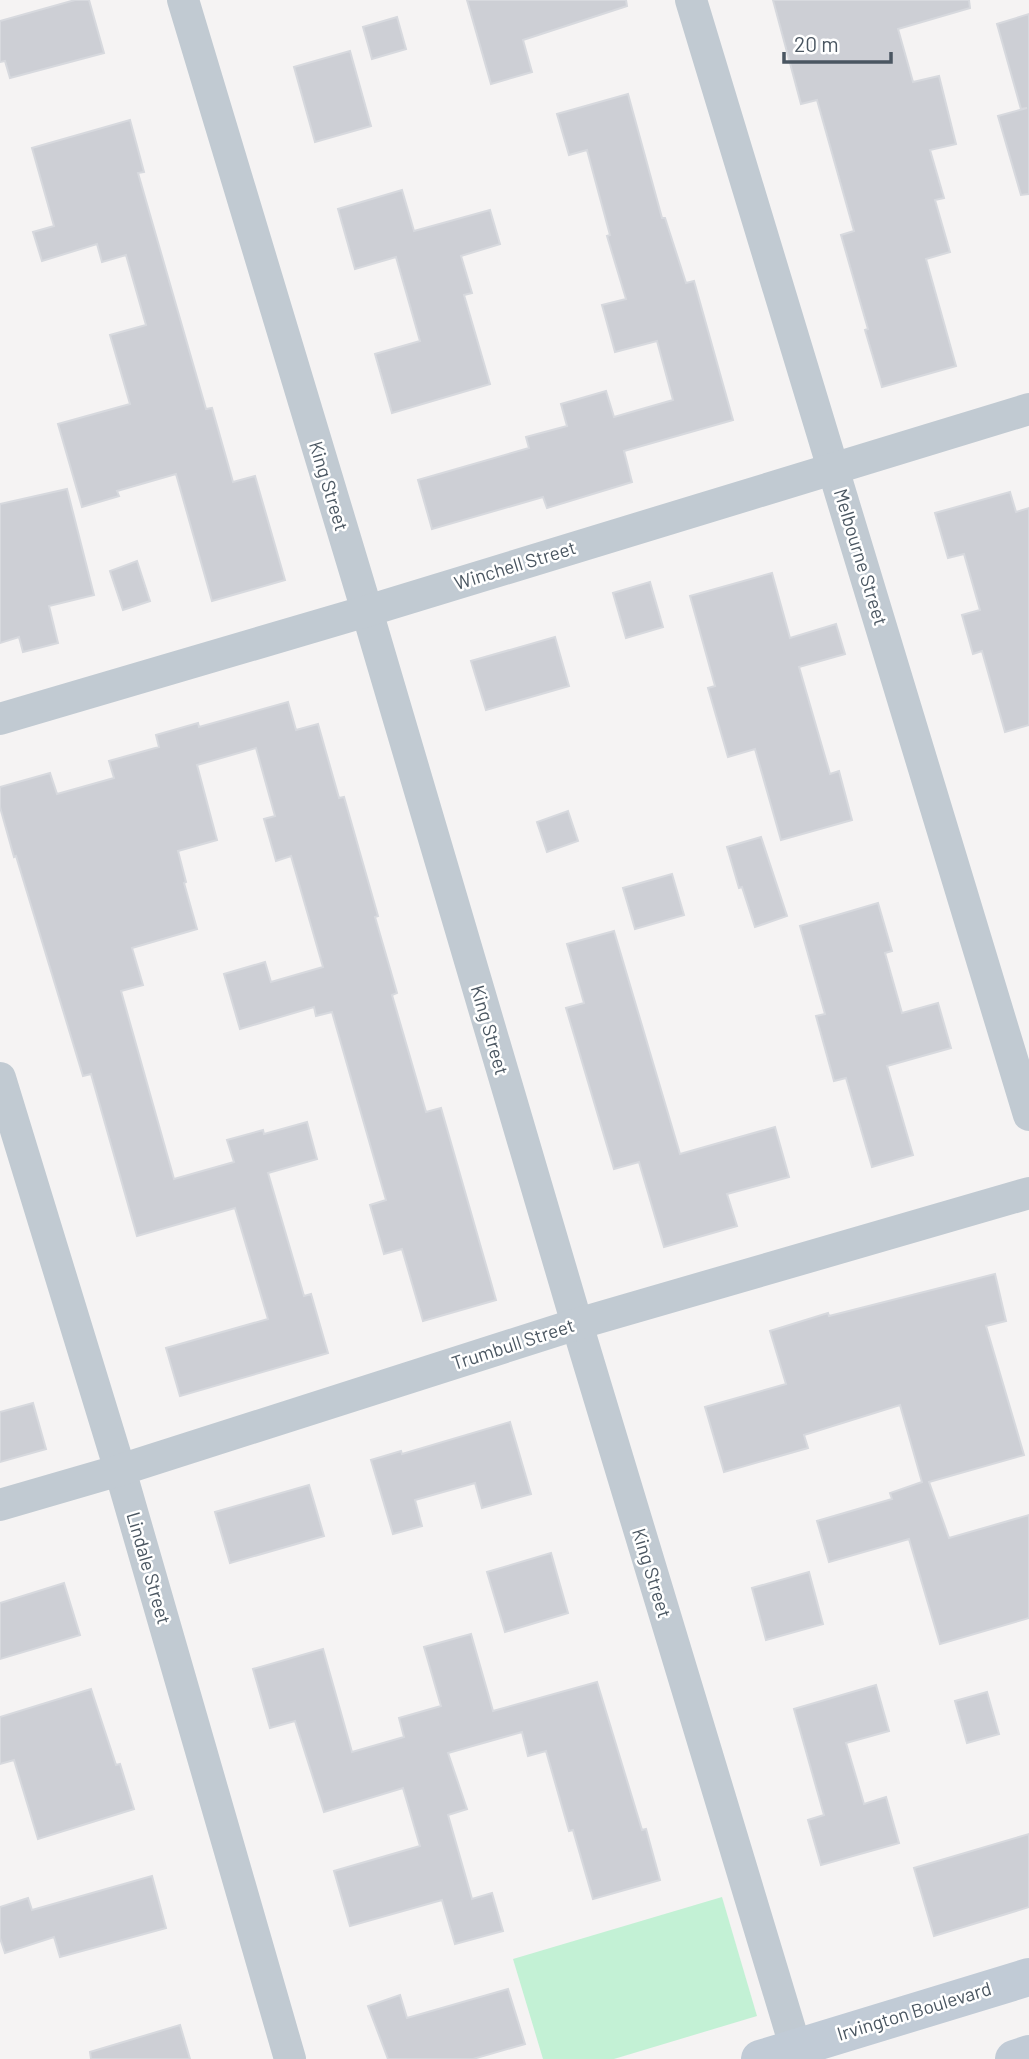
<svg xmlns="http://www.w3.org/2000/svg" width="1029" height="2059" viewBox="0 0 1029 2059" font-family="Barlow,sans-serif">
  <rect width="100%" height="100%" fill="#f5f3f3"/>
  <path fill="#c3f1d5" d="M722,1897L757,2016L614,2059H543L513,1959Z"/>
  <g fill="#cdcfd5" stroke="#d7d9de" stroke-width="2">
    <path d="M75,0H89L104,53L10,78L5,61L0,62V21Z"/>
    <path d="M467,0H626L627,6L523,40L532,72L491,84Z"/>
    <path d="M773,0H969L970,8L898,29L913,82L939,76L956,144L930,150L944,198L935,200L950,252L926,259L956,366L882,387L865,330L868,329L841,235L854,231L817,100L801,104Z"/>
    <path d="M1029,14V194L1021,195L998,116L1027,108L1021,109L997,24Z"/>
    <path d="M397,17L406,49L372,59L363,27Z"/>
    <path d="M350,51L371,126L315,142L294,67Z"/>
    <path d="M628,94L662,218H665L686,283L694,281L733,420L624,451L632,482L547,508L543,497L432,529L418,480L529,448L526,437L567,426L561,404L606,391L614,417L673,400L657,341L615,352L602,305L626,299L607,236L610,235L587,150L569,155L557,114Z"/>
    <path d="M130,120L144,172L138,173L206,409L212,408L233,482L255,476L285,580L212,601L176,474L117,491L119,496L82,507L58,424L130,404L110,335L146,325L126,255L102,262L97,244L42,261L33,232L54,226L32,148Z"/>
    <path d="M402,190L414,231L490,210L500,244L461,256L472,293L464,295L490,384L392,413L375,354L420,341L396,257L355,269L338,209Z"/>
    <path d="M67,489L94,595L49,606L58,643L23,652L19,637L0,643V504Z"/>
    <path d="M1010,492L1016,512L1029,508V725L1005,732L982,651L973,654L962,615L980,610L964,554L948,558L935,513Z"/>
    <path d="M137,561L150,601L123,610L110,571Z"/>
    <path d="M772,573L790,638L836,624L845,654L799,667L830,774L839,771L852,820L781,840L755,749L728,757L708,688L715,686L690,596Z"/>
    <path d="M650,582L663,627L626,638L613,593Z"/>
    <path d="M555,637L569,686L486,710L471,661Z"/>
    <path d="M288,702L296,730L318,724L339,798L344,797L378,916L375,917L397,993L392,995L426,1112L441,1108L496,1300L423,1321L402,1249L384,1254L370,1205L386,1200L332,1012L316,1016L314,1007L240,1029L224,974L265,962L271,982L323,967L291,856L276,861L264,819L275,816L256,748L197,765L217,840L178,851L186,882L184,883L197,929L132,948L143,985L121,991L174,1179L234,1162L227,1140L263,1130L264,1134L307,1122L317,1159L268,1173L304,1296L311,1294L328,1353L180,1396L166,1348L268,1319L235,1208L137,1236L91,1074L83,1076L16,856L14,857L0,807V787L50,773L57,794L114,778L109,761L159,747L156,735L198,723L199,727Z"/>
    <path d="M568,811L578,841L547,852L537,822Z"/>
    <path d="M761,837L787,916L755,927L742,887L739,888L727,847Z"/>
    <path d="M672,874L684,915L635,929L623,888Z"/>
    <path d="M878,903L892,951L885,953L902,1013L938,1003L951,1048L887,1066L913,1155L872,1167L846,1078L834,1081L816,1016L825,1014L800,926Z"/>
    <path d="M614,931L680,1154L775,1127L789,1177L727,1194L737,1226L664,1247L639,1162L614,1169L566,1008L584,1003L567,944Z"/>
    <path d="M995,1274L1006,1321L986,1326L1024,1455L929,1482L949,1538L1029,1515V1618L940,1644L909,1539L829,1562L817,1521L892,1499L890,1493L922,1482L900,1405L804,1435L808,1448L724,1472L705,1407L786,1384L770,1331L828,1313L829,1316Z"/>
    <path d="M33,1403L46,1449L0,1462V1412Z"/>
    <path d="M510,1422L531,1494L482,1508L475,1483L415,1500L422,1526L393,1534L371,1460L401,1451L402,1454Z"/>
    <path d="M309,1485L324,1536L230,1563L215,1512Z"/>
    <path d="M551,1553L568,1613L505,1632L487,1572Z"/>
    <path d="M809,1572L823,1624L766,1640L752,1588Z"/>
    <path d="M64,1583L80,1635L0,1659V1603Z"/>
    <path d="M471,1634L493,1711L597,1682L642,1830L646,1829L660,1880L593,1899L573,1830L569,1831L546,1751L528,1756L522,1732L448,1753L467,1809L448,1815L472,1899L492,1893L503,1931L455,1944L442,1900L350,1926L334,1871L420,1846L403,1788L324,1812L295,1721L270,1728L253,1669L323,1649L352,1752L404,1737L399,1718L441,1706L424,1647Z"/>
    <path d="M876,1685L889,1731L846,1743L864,1804L886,1797L899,1843L821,1865L808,1820L824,1815L794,1709Z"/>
    <path d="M91,1689L116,1765L120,1764L134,1809L38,1839L14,1760L0,1764V1717Z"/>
    <path d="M987,1692L999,1734L967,1743L955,1701Z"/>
    <path d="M1029,1834V1907L934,1936L914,1868Z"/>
    <path d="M152,1876L166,1928L60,1957L54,1937L5,1953L0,1938V1907L28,1898L32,1910Z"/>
    <path d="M508,1989L525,2044L473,2059H388L368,2006L400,1995L407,2018Z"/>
    <path d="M180,2025L190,2059H91L90,2052Z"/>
  </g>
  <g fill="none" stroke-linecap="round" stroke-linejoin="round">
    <g stroke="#c1cad2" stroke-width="32">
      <path d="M183,0L367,611L577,1324L799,2059"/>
      <path d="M691,0L1029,1115"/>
      <path d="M0,719L367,611L1029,409"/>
      <path d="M0,1078L120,1470L290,2059"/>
      <path d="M0,1505L120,1470L577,1324L1029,1193"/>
    </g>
    <g stroke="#c1cbd6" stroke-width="38">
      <path d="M760,2059L1029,1977"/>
      <path d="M1014,2059L1029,2054"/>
    </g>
  </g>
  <g text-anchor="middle" stroke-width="5" stroke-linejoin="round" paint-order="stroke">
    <g font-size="19" fill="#4a5661" stroke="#fff">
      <text transform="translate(329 486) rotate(73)" y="7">King Street</text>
      <text transform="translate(861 557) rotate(73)" y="7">Melbourne Street</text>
      <text transform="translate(515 565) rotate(-17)" y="7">Winchell Street</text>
      <text transform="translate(490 1030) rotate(74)" y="7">King Street</text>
      <text transform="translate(513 1344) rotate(-18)" y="7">Trumbull Street</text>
      <text transform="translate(149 1568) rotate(74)" y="7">Lindale Street</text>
      <text transform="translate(652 1573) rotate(73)" y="7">King Street</text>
      <text transform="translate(914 2011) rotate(-17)" y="7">Irvington Boulevard</text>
    </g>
  </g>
  <path d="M784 52v10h107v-10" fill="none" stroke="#4a5661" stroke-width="3.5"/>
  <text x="794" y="52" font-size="21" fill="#4a5661" stroke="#ffffff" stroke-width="5" paint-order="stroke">20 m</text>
</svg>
